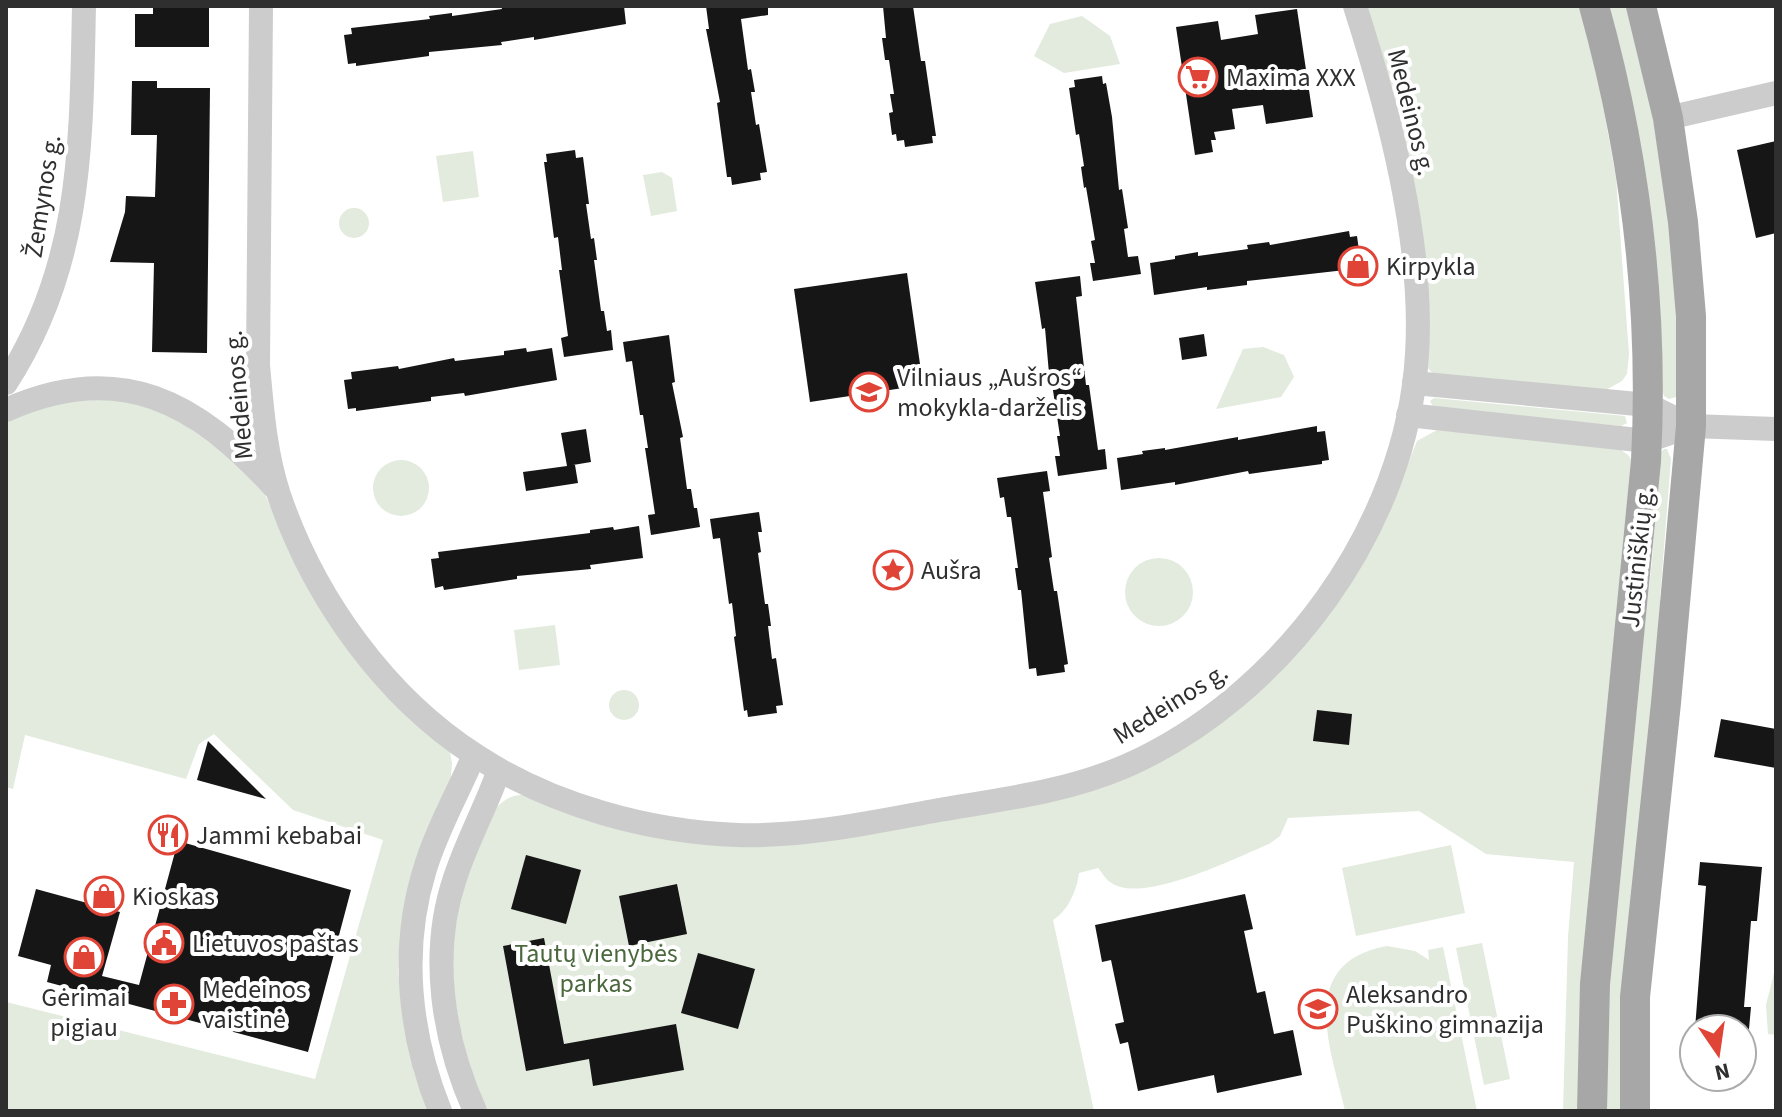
<svg xmlns="http://www.w3.org/2000/svg" width="1782" height="1117" viewBox="0 0 1782 1117" font-family="'Source Sans 3',sans-serif">
  <rect width="100%" height="100%" fill="#fff"/>
  <g fill="#e2ebdd">
    <path d="M1365,6H1585L1616,178L1629,354L1627,374L1622,381L1604,391L1435,376L1425,365Z"/>
    <path d="M1607,6H1630L1653,96L1676,251V397L1669,399L1664,396L1662,389C1649,261 1645,130 1607,6Z"/>
    <path d="M1082,16L1110,36L1120,64L1064,73L1034,56L1050,24Z"/>
    <path d="M473,151L479,197L443,202L436,156Z"/>
    <path d="M662,172L672,178L677,211L651,216L643,175Z"/>
    <circle cx="354" cy="223" r="15"/>
    <path d="M1263,347L1284,355L1294,377L1281,397L1216,409L1243,349Z"/>
    <path d="M82,397L113,398L165,411L238,463L264,493L279,523L450,752L452,763L450,786L401,932L398,971L402,1014L414,1072L427,1111H6V1002L315,1079L383,840L293,810L214,734L199,744L186,779L25,735L13,789L6,787V421L16,416Z"/>
    <path d="M1434,398L1625,416L1627,423L1621,426L1434,408L1430,401Z"/>
    <path d="M1437,430L1617,447L1628,455L1634,463L1582,1111H1563L1568,937L1574,862L1486,854L1419,811L1288,818L1280,836L1269,844C1237,857 1141,906 1110,882C1105,879 1102,872 1098,868L1079,873C1077,890 1068,911 1053,920L1094,1111H485C457,1032 439,964 466,881C474,856 487,831 497,807C509,795 517,794 533,795L645,832L998,811L1220,723L1387,515L1417,441Z"/>
    <path d="M1664,449H1667L1671,459L1660,598L1658,700L1624,1111H1603L1608,950L1652,561L1660,453Z"/>
    <circle cx="401" cy="488" r="28"/>
    <circle cx="1159" cy="592" r="34"/>
    <path d="M555,625L560,665L519,670L514,630Z"/>
    <circle cx="624" cy="705" r="15"/>
    <path d="M1451,845L1465,913L1356,936L1342,868Z"/>
    <path d="M1482,943L1510,1079L1484,1085L1456,948Z"/>
    <path d="M1387,946L1415,951L1429,960L1428,950L1443,947L1477,1111H1345C1331,1048 1295,963 1387,946Z"/>
    <path d="M1776,965V1035L1768,1034L1766,1005Z"/>
  </g>
  <g fill="#161616">
    <path d="M153,6H209V47H135V14H153Z"/>
    <path d="M501,6H624L626,24L534,40V37L501,42L502,45L429,52V56L356,66V63L348,64L344,35L352,34L351,28L430,19L429,16L452,13V16L502,9Z"/>
    <path d="M706,6H768V15L741,19L748,70L751,69L755,92H751L756,125L759,124L767,172L760,173L761,180L732,185L731,177H727L717,103L720,102L706,29H709Z"/>
    <path d="M883,6H913L921,61H925L936,136H932L933,143L905,147L904,140L897,141L896,134L892,135L889,113L893,112L890,94H894L889,60H885L882,38H886Z"/>
    <path d="M1297,9L1313,117L1266,124L1263,105L1232,109L1235,129L1214,132L1216,140H1211L1213,152L1195,155L1176,27L1218,21L1221,40L1258,34L1255,15Z"/>
    <path d="M1102,76L1103,84L1106,83L1112,117L1119,190L1122,189L1128,228L1124,229L1128,257L1138,256L1141,274L1093,281L1090,263H1095L1091,241L1095,240L1086,187L1084,188L1081,167L1084,166L1079,134L1076,135L1069,88L1075,87L1074,80Z"/>
    <path d="M132,81H157V88H210L207,353L152,352L154,263L110,262L125,212L126,196L155,197L157,135H131Z"/>
    <path d="M1776,141V233L1756,238L1737,150Z"/>
    <path d="M575,150L576,158L583,157L589,204H586L591,239L594,238L597,260H594L601,311H604L607,331L611,330L613,350L564,357L561,338L568,336L559,270H562L558,237L554,238L544,162H547L546,154Z"/>
    <path d="M1349,231L1350,237L1357,236L1361,265L1353,266L1354,269L1247,281V285L1207,290V287L1154,295L1150,263L1175,259V256L1198,252V256L1248,249L1247,245L1269,242L1270,245Z"/>
    <path d="M907,273L923,385L810,402L794,289Z"/>
    <path d="M1080,276L1082,296L1076,297L1086,385H1089L1098,450L1105,449L1107,469L1058,476L1055,456H1060L1057,436H1060L1052,384L1050,385L1045,328L1042,329L1035,282Z"/>
    <path d="M1204,334L1207,356L1182,360L1179,338Z"/>
    <path d="M669,335L675,382L672,383L683,437L680,438L687,489H691L694,508H697L700,527L651,535L648,515L655,514L645,448H648L643,415H640L632,361L626,362L623,342Z"/>
    <path d="M526,348L527,352L552,348L557,380L465,396L464,393L431,397V401L356,411V408L348,409L344,380L352,379L351,372L398,366L399,369L454,358L455,361L504,355V351Z"/>
    <path d="M1317,426V432L1325,431L1329,460L1322,461V464L1249,474L1248,471L1175,485V482L1121,490L1117,458L1143,454L1142,451L1165,448V450L1238,437V440Z"/>
    <path d="M586,429L591,462L573,465H575L578,483L526,491L523,472L567,466L561,433Z"/>
    <path d="M1047,471L1050,491L1043,492L1052,557L1049,558L1054,591H1057L1068,664L1064,665L1065,672L1037,676L1036,668L1029,669L1021,590H1018L1015,568H1018L1011,517H1007L1004,497L1000,498L997,478Z"/>
    <path d="M759,512L762,532H758L761,552L758,553L765,604H768L771,626H768L772,659L776,658L783,705L776,706L777,713L748,717L747,710L744,711L734,637L736,636L732,603L729,604L720,538L713,539L710,519Z"/>
    <path d="M639,526L643,558L590,565L591,569L517,576V579L444,590L443,586L435,588L431,559L439,558L438,552L590,533V530L613,527L614,530Z"/>
    <path d="M1317,710L1352,714L1349,745L1313,741Z"/>
    <path d="M1721,719L1776,729V768L1714,757Z"/>
    <path d="M208,741L266,799L197,780Z"/>
    <path d="M178,841L351,890L308,1052L47,982L51,965L18,956L36,889L120,912L102,976L139,985Z"/>
    <path d="M526,855L581,870L566,924L511,909Z"/>
    <path d="M1700,862L1762,867L1757,921H1751L1744,1007H1751L1749,1029H1695L1706,886L1698,885Z"/>
    <path d="M677,884L687,934L629,946L619,896Z"/>
    <path d="M1245,894L1253,929L1244,931L1257,993L1265,991L1274,1034L1293,1030L1302,1075L1217,1093L1214,1075L1138,1091L1128,1042L1120,1044L1115,1024L1124,1022L1111,960L1102,962L1095,925Z"/>
    <path d="M544,938L564,1044L676,1024L684,1070L593,1086L589,1059L526,1071L503,946Z"/>
    <path d="M698,953L755,969L738,1029L681,1013Z"/>
  </g>
  <g fill="none" stroke-linecap="round" stroke-linejoin="round">
    <g stroke="#ccc" stroke-width="24">
      <path d="M261,6L258,365C262,408 265,453 279,495C314,598 385,698 478,757C552,805 649,832 738,835C805,837 873,822 939,810C1003,799 1066,792 1126,766C1282,697 1407,527 1417,354C1424,243 1389,112 1355,6"/>
      <path d="M1668,118L1776,93"/>
      <path d="M6,383C83,264 81,142 84,6"/>
      <path d="M1414,383L1648,405L1691,426"/>
      <path d="M6,410C120,359 197,402 275,488"/>
      <path d="M1408,415L1647,441L1691,426L1776,429"/>
      <path d="M440,1111C409,1034 400,949 425,869C437,829 458,793 474,755"/>
      <path d="M475,1111C443,1040 429,954 455,878C467,841 486,807 499,770"/>
    </g>
    <g stroke="#a7a7a7" stroke-width="30">
      <path d="M1592,1111L1595,984L1646,461C1654,308 1635,153 1594,6"/>
      <path d="M1635,1111V997L1666,703L1691,426V316L1683,222L1668,118L1641,6"/>
    </g>
  </g>
  <defs>
    <g id="supermarket-ring" transform="scale(2)"><circle r="9.5" fill="#fff" stroke="#e04437" stroke-width="1.5"/><path d="M-6-5.5h2.5l.6 2H6L4.5 2H-2.5L-4.4-4H-6ZM-1.5 3.2a1.3 1.3 0 1 0 .1 0ZM3 3.2a1.3 1.3 0 1 0 .1 0Z" fill="#e04437"/></g>
    <g id="shop-ring" transform="scale(2)"><circle r="9.5" fill="#fff" stroke="#e04437" stroke-width="1.5"/><path d="M-5-2.5h2.3a2.7 3.5 0 0 1 5.4 0H5L5.5 6h-11ZM-1.5-2.5h3a1.5 2.3 0 0 0-3 0Z" fill="#e04437"/></g>
    <g id="school-ring" transform="scale(2)"><circle r="9.5" fill="#fff" stroke="#e04437" stroke-width="1.5"/><path d="M0-5L7-2L0 1L-7-2ZM-4 1L0 2.5L4 1V4Q0 6-4 4Z" fill="#e04437"/></g>
    <g id="sight-ring" transform="scale(2)"><circle r="9.5" fill="#fff" stroke="#e04437" stroke-width="1.5"/><path d="M0-6L1.8-2.2L6-1.7L2.9 1.2L3.7 5.4L0 3.3L-3.7 5.4L-2.9 1.2L-6-1.7L-1.8-2.2Z" fill="#e04437"/></g>
    <g id="restaurant-ring" transform="scale(2)"><circle r="9.5" fill="#fff" stroke="#e04437" stroke-width="1.5"/><path d="M-5-6h1v4h1v-4h1v4h1v-4h1v5L-1.5 .5V6h-2V.5L-5-1ZM5-6V6H3V1.5H1.5Q1.5-4 5-6Z" fill="#e04437"/></g>
    <g id="civic-ring" transform="scale(2)"><circle r="9.5" fill="#fff" stroke="#e04437" stroke-width="1.5"/><path d="M-.6-6.5H3V-4.5H.6V-3L4-1V1h2V6H-6V1h2V-1L-.6-3ZM-1.2 2.5V6h2.4V2.5Z" fill="#e04437"/></g>
    <g id="pharmacy-ring" transform="scale(2)"><circle r="9.5" fill="#fff" stroke="#e04437" stroke-width="1.5"/><path d="M-2-6h4v4h4v4h-4v4h-4v-4h-4v-4h4Z" fill="#e04437"/></g>
  </defs>
  <g fill-rule="evenodd">
    <use href="#supermarket-ring" x="1198" y="77"/>
    <use href="#shop-ring" x="1358" y="266"/>
    <use href="#school-ring" x="869" y="392"/>
    <use href="#sight-ring" x="893" y="570"/>
    <use href="#restaurant-ring" x="168" y="835"/>
    <use href="#shop-ring" x="104" y="896"/>
    <use href="#civic-ring" x="164" y="943"/>
    <use href="#shop-ring" x="84" y="957"/>
    <use href="#pharmacy-ring" x="174" y="1004"/>
    <use href="#school-ring" x="1318" y="1009"/>
  </g>
  <g text-anchor="middle" stroke-width="8" stroke-linejoin="round" paint-order="stroke">
    <g font-size="26" fill="#2f2f2f" stroke="#fff" text-anchor="start">
      <text x="1226" y="86">Maxima XXX</text>
      <text x="1386" y="275">Kirpykla</text>
      <text x="897" y="386">Vilniaus „Aušros“<tspan x="897" dy="30">mokykla-darželis</tspan></text>
      <text x="921" y="579">Aušra</text>
      <text x="196" y="844">Jammi kebabai</text>
      <text x="132" y="905">Kioskas</text>
      <text x="192" y="952">Lietuvos paštas</text>
      <text x="202" y="998">Medeinos<tspan x="202" dy="30">vaistinė</tspan></text>
      <text x="1346" y="1003">Aleksandro<tspan x="1346" dy="30">Puškino gimnazija</tspan></text>
      <text x="84" y="1006" text-anchor="middle">Gėrimai<tspan x="84" dy="30">pigiau</tspan></text>
    </g>
    <g font-size="26" fill="#2f2f2f" stroke="#fff">
      <text transform="translate(1412 112) rotate(76)" y="9">Medeinos g.</text>
      <text transform="translate(42 196) rotate(-81)" y="9">Žemynos g.</text>
      <text transform="translate(238 395) rotate(-95)" y="9">Medeinos g.</text>
      <text transform="translate(1637 557) rotate(-84)" y="9">Justiniškių g.</text>
      <text transform="translate(1170 703) rotate(-32)" y="9">Medeinos g.</text>
    </g>
    <g font-size="26" fill="#4b693d" stroke="#fff">
      <text x="596" y="962">Tautų vienybės<tspan x="596" dy="30">parkas</tspan></text>
    </g>
  </g>
  <rect width="1782" height="1117" fill="none" stroke="#2f2f2f" stroke-width="16"/>
  <g transform="translate(1718 1053) rotate(167)"><circle r="38" fill="#ffffff" stroke="#acacac" stroke-width="2"/>
  <path d="M0-6L14 30L0 20L-14 30Z" fill="#e04437"/>
  <text y="-12" font-size="22" font-weight="bold" text-anchor="middle" fill="#2f2f2f">N</text>
  </g>
</svg>
